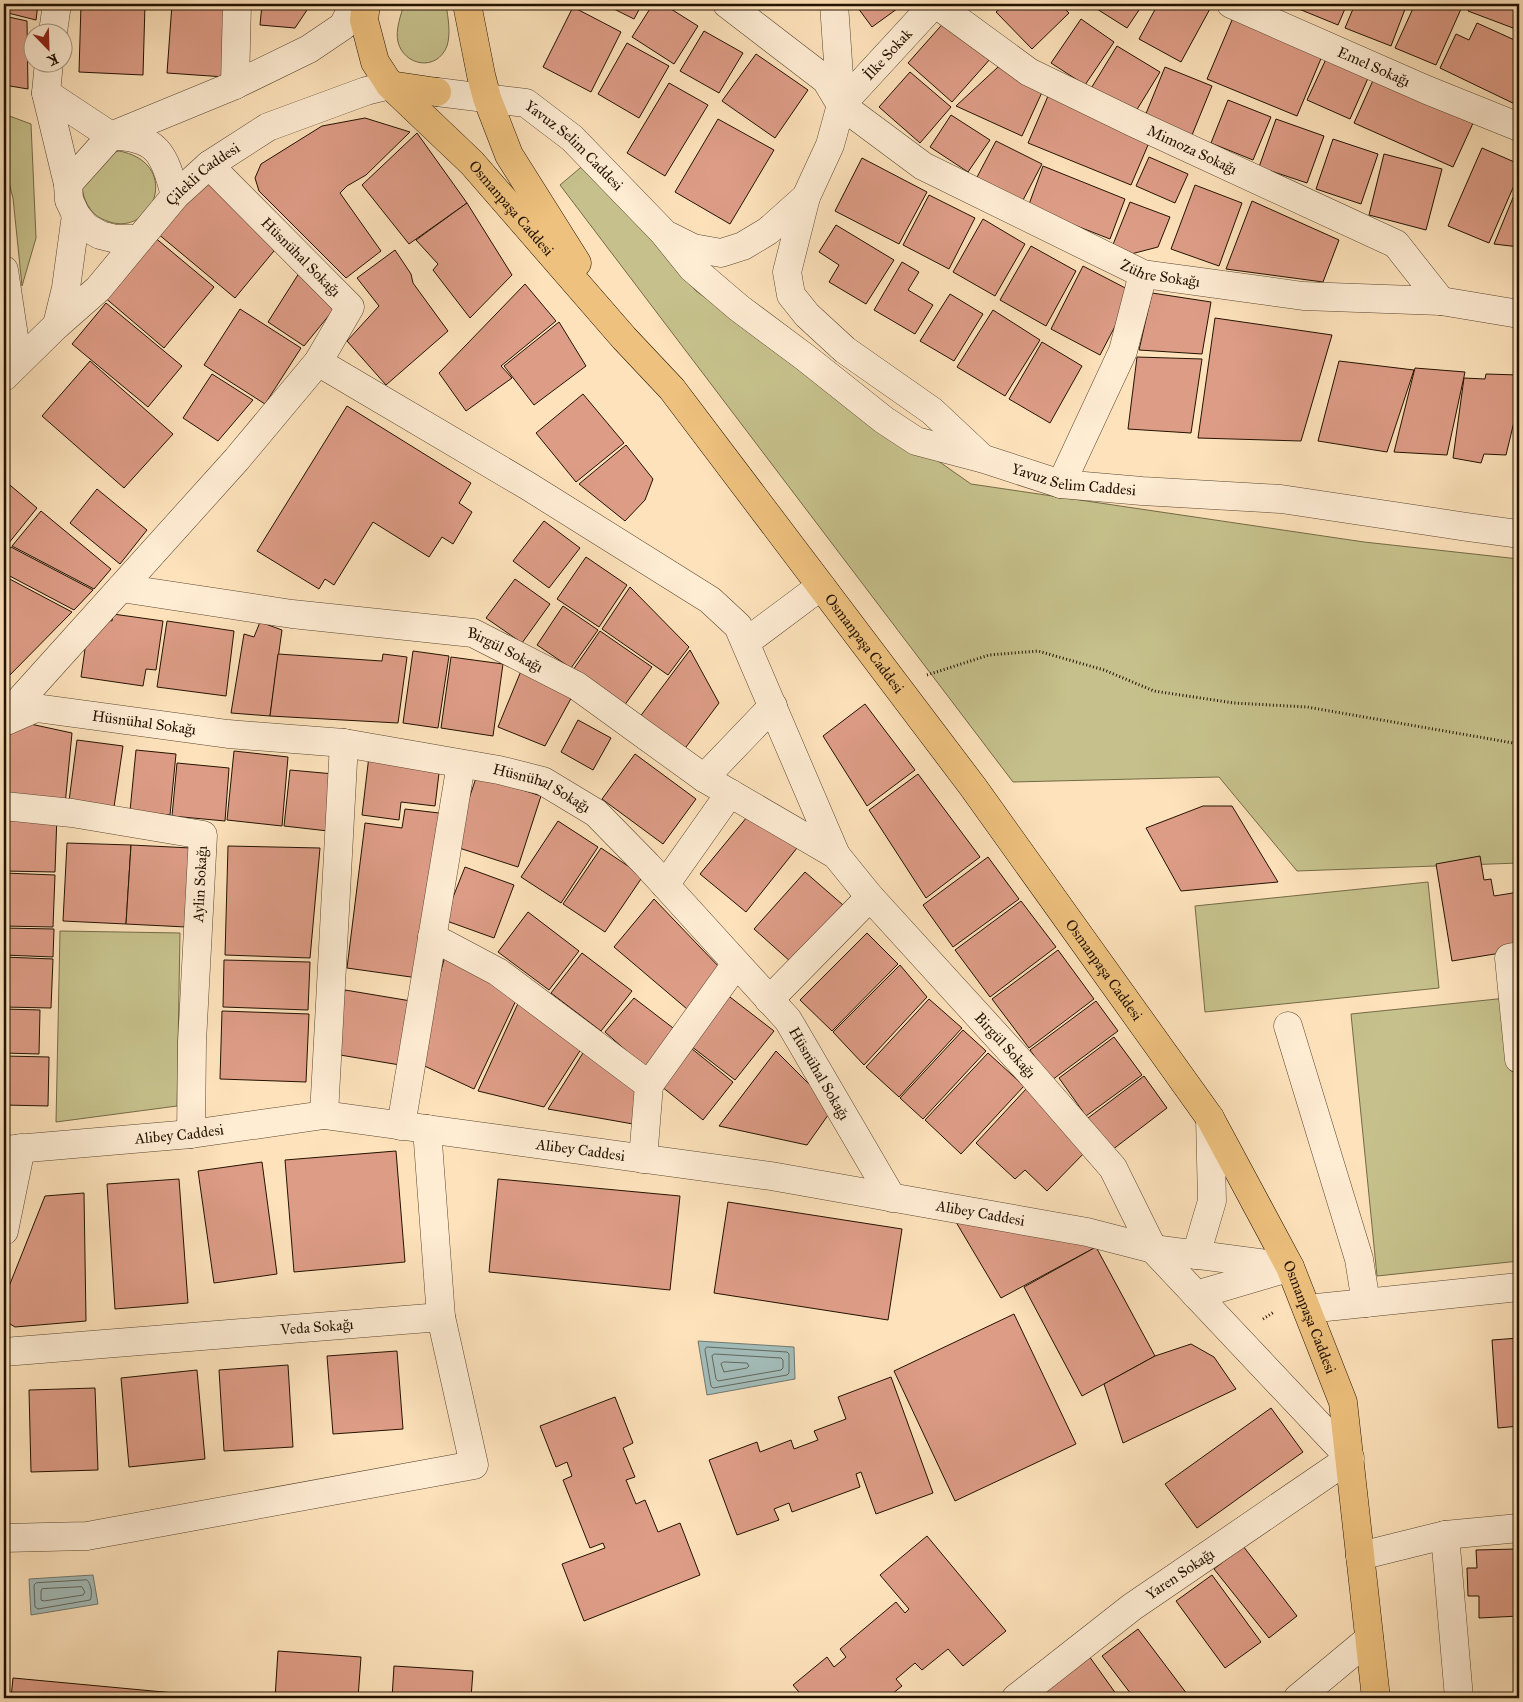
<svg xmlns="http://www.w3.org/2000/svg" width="1523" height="1702" viewBox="0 0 1523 1702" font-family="'IM FELL Great Primer',serif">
  <rect width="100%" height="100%" fill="#fde2bb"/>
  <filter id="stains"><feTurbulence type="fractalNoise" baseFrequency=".004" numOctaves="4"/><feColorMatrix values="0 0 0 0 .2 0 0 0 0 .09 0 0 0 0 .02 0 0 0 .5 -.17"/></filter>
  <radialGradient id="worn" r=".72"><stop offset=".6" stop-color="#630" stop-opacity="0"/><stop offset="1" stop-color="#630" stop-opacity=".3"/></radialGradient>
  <g fill="#c6c18c" stroke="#746a46">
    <path d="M404,4H446C448,18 451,33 447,46C437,72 404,66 398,42C395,30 401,15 404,4Z"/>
    <path d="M4,114L31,124L36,238L22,286L13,198L4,165Z"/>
    <path d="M119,151C183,163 153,239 107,221C99,218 93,214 89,207C84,200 80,187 84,178C86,174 92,170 95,167C105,156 105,154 119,151Z"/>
    <path d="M586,163L696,291L971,484L1364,542L1519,559V863L1297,871L1219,777L1013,782L560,185Z"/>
    <path d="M1428,882L1439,988L1205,1012L1195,906Z"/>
    <path d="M60,931L180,933L177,1106L56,1122Z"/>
    <path d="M1507,998L1519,1121V1261L1377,1276L1351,1014Z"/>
  </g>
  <g fill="#a3bcb9" stroke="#70786f">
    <path d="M698,1341L794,1347L795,1379L707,1395Z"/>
    <path d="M93,1575L98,1604L31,1615L29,1579Z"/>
  </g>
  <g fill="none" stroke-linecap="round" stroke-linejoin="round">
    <g stroke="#63675c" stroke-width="1">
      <path d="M707,1347L787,1352L789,1354V1373L787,1375L713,1388L711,1386L705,1350Z"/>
      <path d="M715,1354L781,1358L783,1360V1368L781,1370L718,1381L716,1379L712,1356Z"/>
      <path d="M724,1362L747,1363L749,1366L747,1368L724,1372L721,1364Z"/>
      <path d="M87,1580C91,1583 93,1595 90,1600L38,1609L35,1607L34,1585L36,1583Z"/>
      <path d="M82,1587L85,1592L83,1595L44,1601L41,1600V1591L42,1589Z"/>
    </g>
  </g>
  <g fill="#dd9c86" stroke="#231200">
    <path d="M4,4H38L36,20L4,12Z"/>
    <path d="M81,4H145L143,75L79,72Z"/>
    <path d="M172,4H229L225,77L167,73Z"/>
    <path d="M262,4H311L295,28L260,25Z"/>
    <path d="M604,4H642L634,19Z"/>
    <path d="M653,4H663L698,26L674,64L632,37Z"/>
    <path d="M855,4H899L901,6L872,27Z"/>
    <path d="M1005,4H1060L1069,13L1032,49L996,12Z"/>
    <path d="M1089,4H1143L1127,28Z"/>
    <path d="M1158,4H1205L1211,7L1181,62L1139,39Z"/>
    <path d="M1295,4H1347L1338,25L1294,7Z"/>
    <path d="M1355,4H1407L1391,46L1345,28Z"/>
    <path d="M1415,4H1448L1461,9L1436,65L1395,48Z"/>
    <path d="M1471,4H1519V13L1513,28L1468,11Z"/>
    <path d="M573,7L621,32L591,92L543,67Z"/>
    <path d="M1235,13L1325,49L1297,116L1207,79Z"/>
    <path d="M4,16L27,21L28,89L4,85Z"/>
    <path d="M947,19L991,58L952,102L908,63Z"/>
    <path d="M1081,19L1114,42L1085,85L1051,63Z"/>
    <path d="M1477,23L1519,42V106L1440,68L1456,34L1469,40Z"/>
    <path d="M704,31L743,53L719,93L680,71Z"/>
    <path d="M627,43L669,66L639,118L598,94Z"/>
    <path d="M1117,46L1160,72L1133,116L1090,90Z"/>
    <path d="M756,54L808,90L775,138L722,101Z"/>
    <path d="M1327,57L1369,76L1350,119L1307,100Z"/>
    <path d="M998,67L1044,88L1022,136L956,106Z"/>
    <path d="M1165,67L1212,86L1190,140L1143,121Z"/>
    <path d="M910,72L951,107L920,143L879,107Z"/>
    <path d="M1375,76L1474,121L1453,167L1354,123Z"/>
    <path d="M669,83L708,105L665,176L627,153Z"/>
    <path d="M1048,96L1151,138L1131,185L1028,143Z"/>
    <path d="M1228,100L1271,117L1253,160L1211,143Z"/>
    <path d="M951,115L990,140L968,172L930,147Z"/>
    <path d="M365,118L410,132L366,175L347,186L340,193L381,251L346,278L259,191L255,178L261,164L322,126Z"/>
    <path d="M718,119L774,150L730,224L675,192Z"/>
    <path d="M1276,119L1324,136L1307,183L1259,167Z"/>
    <path d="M417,133L467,203L409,244L362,185Z"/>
    <path d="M1333,139L1378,154L1361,204L1316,189Z"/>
    <path d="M996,141L1042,164L1022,202L976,179Z"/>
    <path d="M1482,148L1519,164V174L1489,243L1448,226Z"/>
    <path d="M1384,154L1442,169L1426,230L1369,215Z"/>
    <path d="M1149,157L1188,174L1175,203L1136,186Z"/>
    <path d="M862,158L927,192L899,244L835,211Z"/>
    <path d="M1043,166L1125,199L1110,239L1028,207Z"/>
    <path d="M204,176L283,240L235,298L157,233Z"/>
    <path d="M1519,183V247L1494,244Z"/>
    <path d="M1195,185L1242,203L1219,266L1171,249Z"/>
    <path d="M929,195L975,218L949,269L903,245Z"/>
    <path d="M1252,201L1339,240L1323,282L1226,269Z"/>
    <path d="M1130,202L1170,217L1158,247L1131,254L1112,247Z"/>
    <path d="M467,203L512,275L470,318L433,270L438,264L416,240Z"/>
    <path d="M983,219L1025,244L995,296L953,272Z"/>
    <path d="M836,225L894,260L866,304L829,282L839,265L819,252Z"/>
    <path d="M153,236L214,287L164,348L103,296Z"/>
    <path d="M1031,246L1076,271L1046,326L1000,300Z"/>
    <path d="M395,250L411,274L413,283L448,331L386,385L347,341L379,306L357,278Z"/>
    <path d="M902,262L919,272L908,290L933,305L915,334L874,310Z"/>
    <path d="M1083,266L1133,292L1100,355L1051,329Z"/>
    <path d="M301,270L339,303L304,346L268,322Z"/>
    <path d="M525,284L556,321L501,366L512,378L466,411L439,373Z"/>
    <path d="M1152,293L1211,302L1202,354L1139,350Z"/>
    <path d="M950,294L983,314L954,361L920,341Z"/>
    <path d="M106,303L182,366L148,407L72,344Z"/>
    <path d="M240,309L301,348L265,404L204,365Z"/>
    <path d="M993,310L1040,340L1005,396L957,367Z"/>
    <path d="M1215,318L1332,335L1301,441L1198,438Z"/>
    <path d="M559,322L586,366L534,405L504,366Z"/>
    <path d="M1042,342L1082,366L1050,423L1009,399Z"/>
    <path d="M1137,357L1202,359L1191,433L1128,429Z"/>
    <path d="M90,361L173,434L124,488L42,416Z"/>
    <path d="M1339,361L1414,370L1387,452L1318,441Z"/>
    <path d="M1415,368L1465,372L1447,455L1394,452Z"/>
    <path d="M212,374L253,400L218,441L183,418Z"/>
    <path d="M1486,374L1519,375V401L1506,455L1484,454L1481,463L1453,458L1464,378L1485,379Z"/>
    <path d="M583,394L624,443L576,482L536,433Z"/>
    <path d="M347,406L471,483L459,503L472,512L453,544L442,537L429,557L373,522L334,585L325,579L319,589L257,551Z"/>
    <path d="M626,445L653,479L645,500L625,521L579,484Z"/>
    <path d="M4,480L37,508L4,549Z"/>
    <path d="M97,489L147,530L120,564L70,523Z"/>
    <path d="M41,511L111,569L94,589L12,546Z"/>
    <path d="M544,521L580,548L549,588L513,561Z"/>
    <path d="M11,547L93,590L74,610L4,573V555Z"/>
    <path d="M586,557L627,585L599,627L557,599Z"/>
    <path d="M4,576L72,612L4,681Z"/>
    <path d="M515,579L550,604L522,643L486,618Z"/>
    <path d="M630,587L689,647L668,675L602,629Z"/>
    <path d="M563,606L598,630L571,668L537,645Z"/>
    <path d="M113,614L163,621L156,670L146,669L143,686L81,677L88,628L99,618L112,621Z"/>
    <path d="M167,621L234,631L226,696L157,687Z"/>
    <path d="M260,622L282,630L270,716L231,713L244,634L254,637Z"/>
    <path d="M600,631L652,667L624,706L573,670Z"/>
    <path d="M690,650L719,703L683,751L639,718Z"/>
    <path d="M413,651L449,656L438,728L403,723Z"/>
    <path d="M278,654L382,661L383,654L407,657L398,723L270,716Z"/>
    <path d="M451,657L503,664L493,736L441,728Z"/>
    <path d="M521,671L574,693L545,746L498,727Z"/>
    <path d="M865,704L915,770L867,806L823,736Z"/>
    <path d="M12,720L72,733L65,805L4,800V726Z"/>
    <path d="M578,720L611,738L593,770L561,752Z"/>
    <path d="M77,740L123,746L114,807L69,801Z"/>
    <path d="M136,750L176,754L170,815L130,811Z"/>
    <path d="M234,751L288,757L282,826L227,820Z"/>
    <path d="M635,754L696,799L663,844L602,799Z"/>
    <path d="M369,756L440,765L435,806L401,802L399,820L362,815Z"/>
    <path d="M177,763L229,768L225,821L172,816Z"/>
    <path d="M290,770L334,774L328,831L284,826Z"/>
    <path d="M918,774L980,857L926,898L869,810Z"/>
    <path d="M477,775L541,796L518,867L453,846Z"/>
    <path d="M1203,806H1232L1278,882L1181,891L1146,828Z"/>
    <path d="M405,809L439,813L418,978L347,968L365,823L402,828Z"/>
    <path d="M752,811L797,848L746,912L700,874Z"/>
    <path d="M4,813L57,814L55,872L4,871Z"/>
    <path d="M558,821L598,847L561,903L521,877Z"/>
    <path d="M67,843L131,845L126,924L63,921Z"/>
    <path d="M131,845L191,848L186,927L126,924Z"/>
    <path d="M228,846L320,848L310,958L225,955Z"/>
    <path d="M601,848L643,876L605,932L563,904Z"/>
    <path d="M1480,856L1484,880L1491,879L1494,896L1519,892V950L1452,961L1436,864Z"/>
    <path d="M988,857L1019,899L953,947L923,905Z"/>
    <path d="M465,867L514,885L494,938L444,920Z"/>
    <path d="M805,872L843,905L791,962L754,929Z"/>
    <path d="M4,873L55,875L53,927L4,926Z"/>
    <path d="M654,899L721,969L687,1009L614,947Z"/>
    <path d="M1021,901L1056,947L990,997L955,950Z"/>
    <path d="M528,912L579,951L549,990L498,952Z"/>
    <path d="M4,928L54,929L53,957L4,955Z"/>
    <path d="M867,933L898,964L832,1031L800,1000Z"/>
    <path d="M1058,950L1094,999L1029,1048L992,999Z"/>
    <path d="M582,953L632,991L601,1031L551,993Z"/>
    <path d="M445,956L520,992L474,1089L416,1062Z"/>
    <path d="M4,957L53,959L51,1008L4,1007Z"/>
    <path d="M224,960L310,962L308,1010L223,1007Z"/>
    <path d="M900,965L927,997L864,1065L833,1032Z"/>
    <path d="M345,990L411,1001L400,1065L334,1054Z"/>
    <path d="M726,994L774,1031L735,1080L687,1043Z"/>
    <path d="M634,998L677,1031L647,1069L605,1032Z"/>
    <path d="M520,999L583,1046L544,1107L478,1091Z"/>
    <path d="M929,999L962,1028L899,1097L866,1067Z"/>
    <path d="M1096,1001L1118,1031L1052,1080L1030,1050Z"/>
    <path d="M4,1009L40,1010L39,1054L4,1053Z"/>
    <path d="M222,1011L309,1014L306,1082L220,1079Z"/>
    <path d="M963,1030L986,1051L923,1119L900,1098Z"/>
    <path d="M1114,1037L1142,1075L1086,1116L1059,1078Z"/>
    <path d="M686,1044L733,1082L703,1120L656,1082Z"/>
    <path d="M586,1048L646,1087L633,1124L548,1109Z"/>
    <path d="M776,1051L833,1108L807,1145L719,1126Z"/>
    <path d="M988,1053L1024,1086L961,1154L925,1120Z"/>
    <path d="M4,1056L49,1057L48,1106L4,1105Z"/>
    <path d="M1144,1076L1167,1108L1112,1150L1088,1118Z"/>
    <path d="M1027,1088L1088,1149L1047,1191L1025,1170L1015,1179L976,1143Z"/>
    <path d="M396,1151L405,1262L294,1272L285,1160Z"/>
    <path d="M262,1162L277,1274L214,1283L198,1171Z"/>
    <path d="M179,1179L188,1303L115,1309L107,1184Z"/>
    <path d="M498,1179L680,1196L670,1290L489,1272Z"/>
    <path d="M84,1193L86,1321L15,1327L5,1321L4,1299L45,1196Z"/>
    <path d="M728,1202L902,1229L888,1320L714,1293Z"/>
    <path d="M953,1217L1096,1247L1001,1298Z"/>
    <path d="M1096,1247L1155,1356L1082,1396L1024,1287Z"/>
    <path d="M1014,1314L1076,1444L955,1501L894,1371Z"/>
    <path d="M1519,1338V1426L1498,1428L1492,1340Z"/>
    <path d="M1191,1344L1214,1357L1236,1389L1123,1443L1104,1384L1155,1356Z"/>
    <path d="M397,1351L403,1429L333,1434L327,1356Z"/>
    <path d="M288,1365L293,1447L224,1451L219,1370Z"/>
    <path d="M197,1370L205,1459L129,1467L121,1378Z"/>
    <path d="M891,1377L933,1493L876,1514L861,1472L856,1474L860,1487L792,1512L789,1503L774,1509L779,1520L737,1535L709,1460L757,1442L760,1452L791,1440L794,1449L818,1440L814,1431L846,1419L838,1397Z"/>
    <path d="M95,1388L98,1470L31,1472L29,1390Z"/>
    <path d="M615,1397L633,1443L623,1448L635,1477L626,1480L636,1504L645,1500L658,1532L680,1523L700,1575L584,1621L562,1564L605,1548L603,1543L590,1548L563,1480L572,1476L567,1462L556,1467L540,1426Z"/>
    <path d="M1271,1408L1303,1452L1197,1528L1165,1484Z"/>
    <path d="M927,1536L1006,1631L963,1666L948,1649L922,1670L915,1663L896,1679L902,1686L887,1698H804L793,1685L827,1657L834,1667L846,1657L840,1649L896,1602L905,1613L909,1609L880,1575Z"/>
    <path d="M1243,1546L1297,1616L1269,1638L1214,1569Z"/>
    <path d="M1517,1549V1565H1519V1616L1479,1618V1596H1468L1467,1568H1477L1476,1550Z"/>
    <path d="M1212,1575L1261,1642L1225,1668L1176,1601Z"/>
    <path d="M1138,1629L1190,1698H1134L1102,1656Z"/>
    <path d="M278,1651L361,1657L358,1698H275Z"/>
    <path d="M1089,1656L1119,1698H1043L1041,1696Z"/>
    <path d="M394,1666L473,1671L471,1698H392Z"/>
    <path d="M13,1678L228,1698H11Z"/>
  </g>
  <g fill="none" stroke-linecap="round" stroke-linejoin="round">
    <g stroke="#5a462f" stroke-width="29">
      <g id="minor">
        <path id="s1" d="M727,4L826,80L841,105L923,166L1143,274L1303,296L1441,301L1519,314"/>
        <path id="s2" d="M936,4L1029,72L1134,123L1396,244L1441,301"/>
        <path id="s3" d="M1231,4L1427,90L1519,127"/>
        <path d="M53,32L57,4"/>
        <path d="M49,62L46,93L68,184L69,200L76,215L86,227L100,235L116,239H139"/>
        <path d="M235,85L237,4"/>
        <path id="s4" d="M437,92L526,103L572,138L663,232L692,268L739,308L806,358L884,420L916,441L984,459L1061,484L1142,491L1281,499L1467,527L1519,534"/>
        <path d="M46,93L111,136L235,85L309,49L343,26L354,4"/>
        <path id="s5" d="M841,105L934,4"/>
        <path d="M68,184L111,136C157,136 165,154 175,196"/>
        <path d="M806,197L787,272L791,295L807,315L845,350L932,411L981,457"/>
        <path d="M669,236L693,248L721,253L743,246L768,231L806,197L830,145L841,105L834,4"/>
        <path d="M4,270L18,363"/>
        <path d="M57,325L66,288L76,215"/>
        <path d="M318,362L528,486L710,600L738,626L836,855"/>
        <path id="s6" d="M4,377L57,325L98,289L175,196L209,165L268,127L366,91L390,85"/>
        <path d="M1061,484L1123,351L1143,274"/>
        <path id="s7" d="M121,588L292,614L473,633L577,686L704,778L836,855L870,897L1026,1068L1113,1168L1153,1249L1350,1458L1132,1607L1016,1698"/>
        <path d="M746,642L821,586"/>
        <path d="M5,719L19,701L237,459L318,362L350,307L209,165"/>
        <path id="s8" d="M4,722L36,708L228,734L344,743L499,770L543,781L596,813L647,865L788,1020L892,1198"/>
        <path d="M704,778L773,706"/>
        <path d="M4,806L72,813L203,835L192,1042L191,1134"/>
        <path d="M665,885L730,793"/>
        <path d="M432,937L498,972L649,1085L643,1159"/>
        <path d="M1519,956L1509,958L1519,1059"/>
        <path d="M769,1000L870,897"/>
        <path d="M1288,1026L1359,1259L1366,1303"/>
        <path d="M649,1085L736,964"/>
        <path d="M324,1115L344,743"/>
        <path d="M401,1126L461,764"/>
        <path id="s9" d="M4,1150L191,1134L324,1115L771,1176L1087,1232L1153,1249L1290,1267"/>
        <path d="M4,1231L21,1148"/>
        <path d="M1196,1255L1212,1201L1210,1118"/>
        <path d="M1196,1295L1281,1270"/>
        <path d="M1307,1309L1519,1287"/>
        <path id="s10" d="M4,1352L441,1317L427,1129"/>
        <path d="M1445,1535L1519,1528"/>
        <path d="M4,1538L87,1536L474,1465L441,1317"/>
        <path d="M1360,1556L1445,1535L1459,1698"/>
        <path d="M1298,1698L1369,1639"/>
      </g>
    </g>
    <g stroke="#231200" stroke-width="29">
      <g id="major">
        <path id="s11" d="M366,4L364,20L375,62L390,85L472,163L624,338L672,389L973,787L1210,1118L1290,1267L1343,1402L1376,1698"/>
        <path d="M467,4L481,75L487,98L509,155L577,263"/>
        <path d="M390,85L437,92"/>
      </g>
    </g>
    <g stroke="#231200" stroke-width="3" stroke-dasharray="1 2.5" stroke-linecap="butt">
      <path d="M927,675L989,655L1038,651L1104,670L1154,691L1234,703L1307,707L1519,744"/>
      <path d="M1263,1319L1274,1312"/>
    </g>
    <use href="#minor" stroke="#feecd3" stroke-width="28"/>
    <use href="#major" stroke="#eec17e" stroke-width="28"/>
  </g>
  <g text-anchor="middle" stroke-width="5" stroke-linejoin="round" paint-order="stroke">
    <g font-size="15" fill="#231200" stroke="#feecd3">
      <text dy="5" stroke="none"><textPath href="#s5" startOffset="69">İlke Sokak</textPath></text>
      <text dy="5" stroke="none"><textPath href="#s3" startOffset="156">Emel Sokağı</textPath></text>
      <text dy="5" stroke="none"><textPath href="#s4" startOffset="154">Yavuz Selim Caddesi</textPath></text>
      <text dy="5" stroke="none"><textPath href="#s2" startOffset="296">Mimoza Sokağı</textPath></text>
      <text dy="5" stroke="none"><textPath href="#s6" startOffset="285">Çilekli Caddesi</textPath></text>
      <text dy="5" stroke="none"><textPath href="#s11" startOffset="260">Osmanpaşa Caddesi</textPath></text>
      <text transform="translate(301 257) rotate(45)" y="5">Hüsnühal Sokağı</text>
      <text dy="5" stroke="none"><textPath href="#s1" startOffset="518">Zühre Sokağı</textPath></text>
      <text dy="5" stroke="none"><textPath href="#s4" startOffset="771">Yavuz Selim Caddesi</textPath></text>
      <text dy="5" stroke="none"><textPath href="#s11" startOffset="821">Osmanpaşa Caddesi</textPath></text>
      <text dy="5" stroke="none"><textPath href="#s7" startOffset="391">Birgül Sokağı</textPath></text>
      <text dy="5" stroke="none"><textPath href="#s8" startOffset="144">Hüsnühal Sokağı</textPath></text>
      <text dy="5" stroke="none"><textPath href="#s8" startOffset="549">Hüsnühal Sokağı</textPath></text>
      <text transform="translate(200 884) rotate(-87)" y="5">Aylin Sokağı</text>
      <text dy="5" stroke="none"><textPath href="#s11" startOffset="1226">Osmanpaşa Caddesi</textPath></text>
      <text dy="5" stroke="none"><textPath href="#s7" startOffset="1036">Birgül Sokağı</textPath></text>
      <text dy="5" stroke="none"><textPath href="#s8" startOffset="954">Hüsnühal Sokağı</textPath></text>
      <text dy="5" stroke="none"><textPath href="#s9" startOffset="176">Alibey Caddesi</textPath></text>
      <text dy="5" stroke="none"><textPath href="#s9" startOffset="581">Alibey Caddesi</textPath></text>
      <text dy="5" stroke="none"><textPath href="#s9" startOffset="986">Alibey Caddesi</textPath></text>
      <text dy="5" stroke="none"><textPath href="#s11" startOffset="1631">Osmanpaşa Caddesi</textPath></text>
      <text dy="5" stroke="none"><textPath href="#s10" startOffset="314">Veda Sokağı</textPath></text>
      <text transform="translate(1180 1574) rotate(-34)" y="5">Yaren Sokağı</text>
    </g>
  </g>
  <rect width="1523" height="1702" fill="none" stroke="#fde2bb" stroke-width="20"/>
  <rect x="5" y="5" width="1513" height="1692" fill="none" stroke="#231200" stroke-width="2.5"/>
  <rect x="10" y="10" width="1503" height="1682" fill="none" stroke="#231200"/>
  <g transform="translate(48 48) rotate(157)"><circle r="24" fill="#feecd3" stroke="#a6957f"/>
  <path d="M0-4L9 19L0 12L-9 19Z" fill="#8f2418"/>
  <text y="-8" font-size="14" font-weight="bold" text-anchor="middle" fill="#231200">K</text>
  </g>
  <rect width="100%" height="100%" filter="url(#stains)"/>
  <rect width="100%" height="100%" fill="url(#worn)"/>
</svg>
